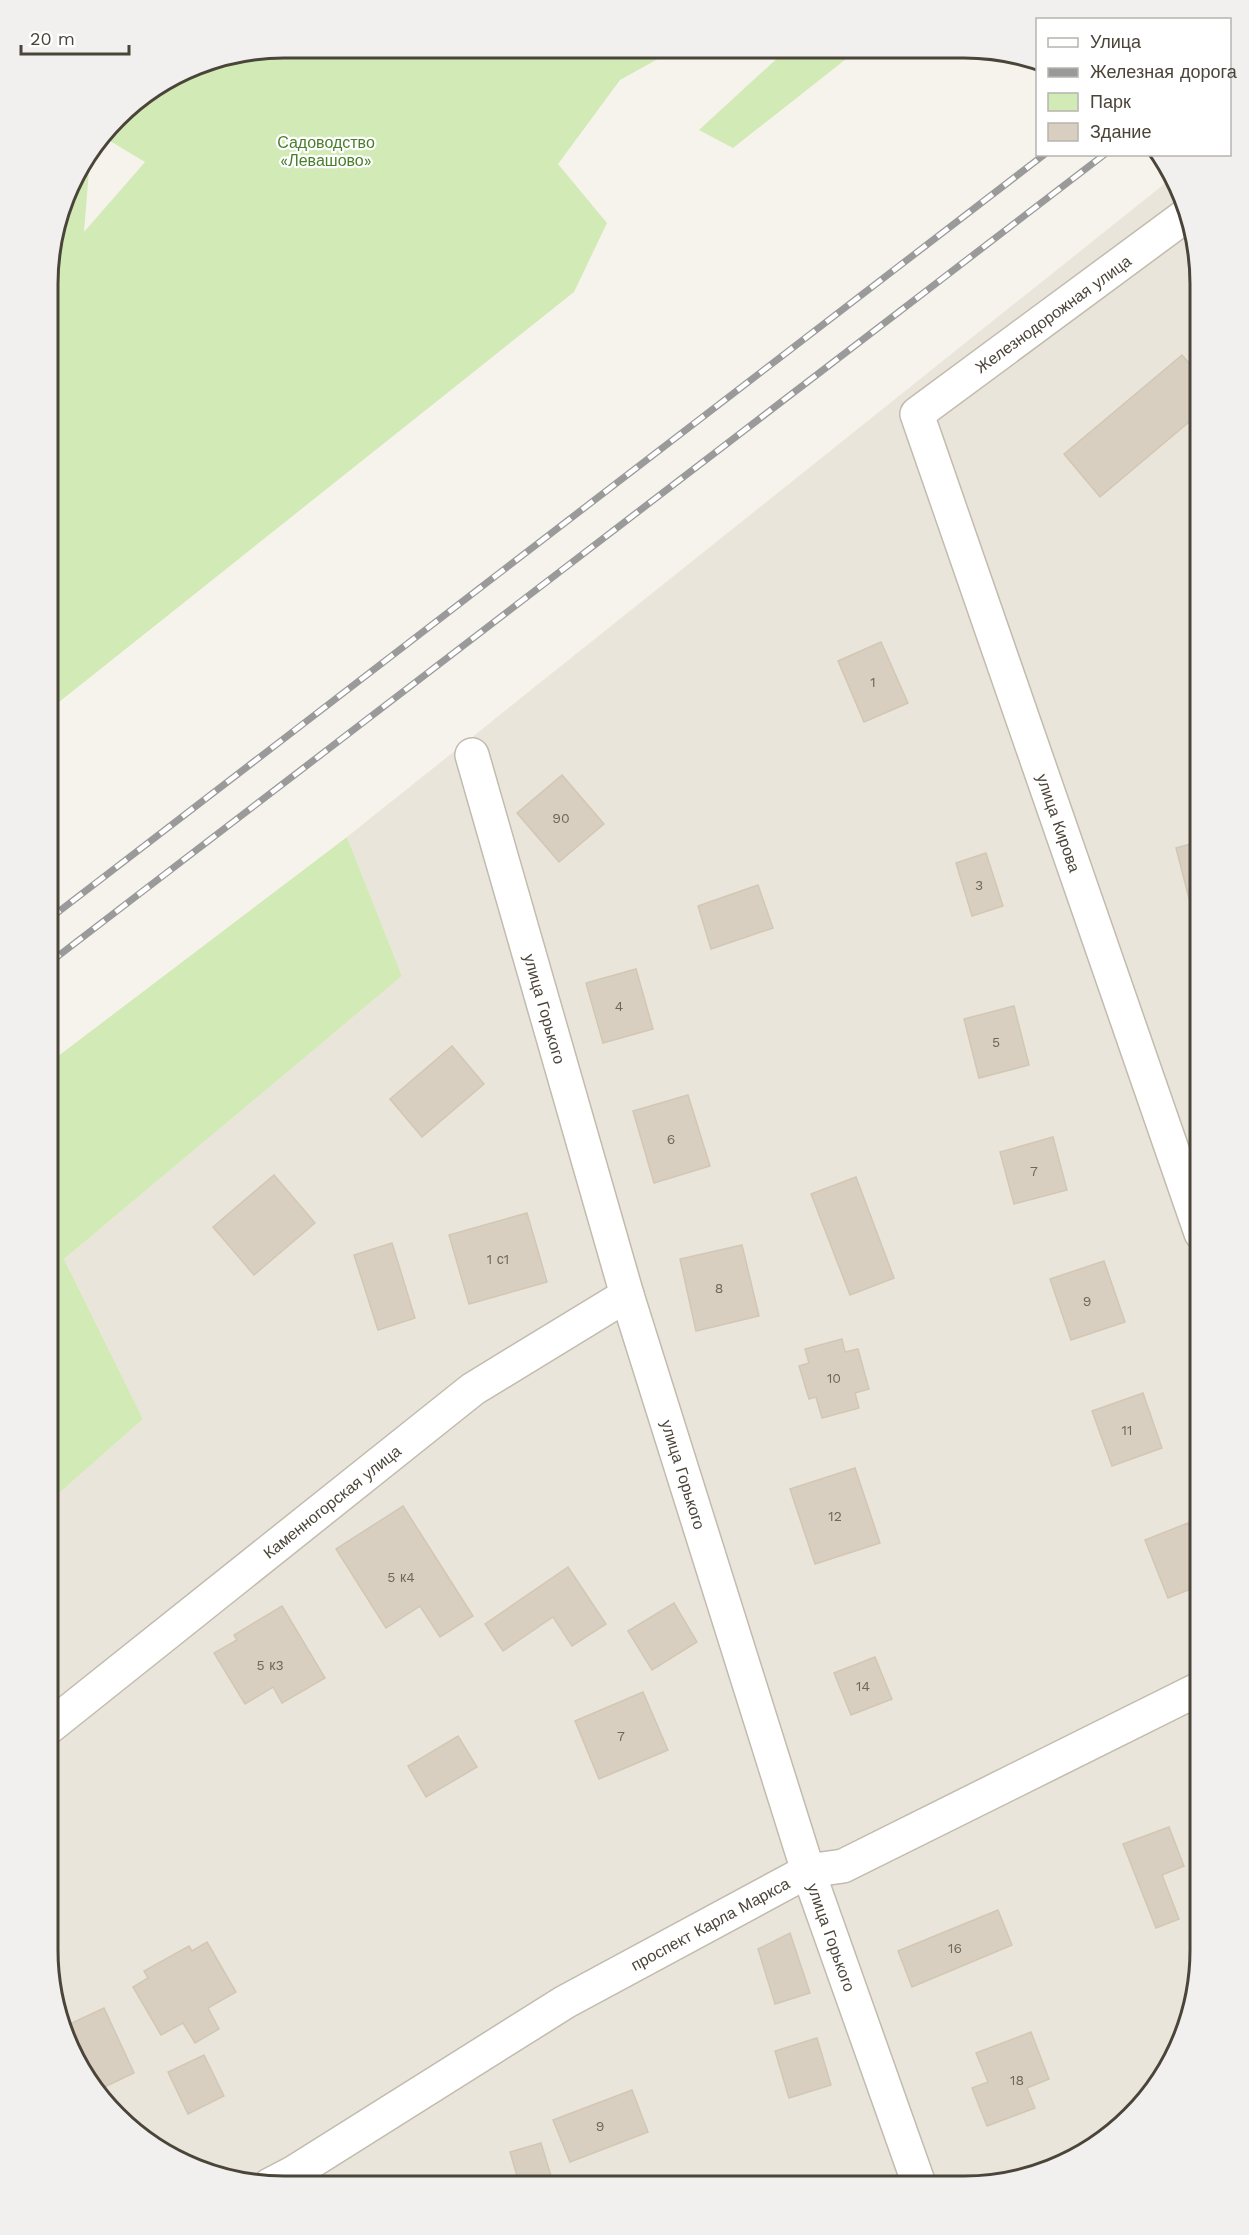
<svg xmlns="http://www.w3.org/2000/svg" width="1249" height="2235" viewBox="0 0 1249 2235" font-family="'Work Sans',sans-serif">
  <rect width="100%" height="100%" fill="#f6f3ec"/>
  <path fill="#eae5da" d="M1173,177L1188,208L1201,285L1200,1966L1183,2040L1152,2094L1108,2138L1041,2174L964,2187L254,2185L194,2169L129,2128L88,2082L61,2027L48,1950L49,1502L143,1419L64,1259L402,976L347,837Z"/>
  <g fill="#d2eab5">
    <path d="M285,48L674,50L620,80L558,164L607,223L574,292L49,710L50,254L73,180L90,157L84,232L145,162L105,138L128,107L195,66Z"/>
    <path d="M785,51L855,52L733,148L699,130Z"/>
    <path d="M347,837L402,976L64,1259L143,1419L49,1502V1063Z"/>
  </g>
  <g fill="#d8cfc1" stroke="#d3c7b4" stroke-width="1.5">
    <path d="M1182,355L1201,377V412L1100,497L1064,454Z"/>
    <path d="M881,642L908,703L864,722L838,661Z"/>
    <path d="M562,775L604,824L559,862L517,813Z"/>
    <path d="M1201,841V899L1190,902L1176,848Z"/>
    <path d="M986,853L1003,906L972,916L956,863Z"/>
    <path d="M758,885L773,928L711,949L698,906Z"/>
    <path d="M636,969L653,1029L603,1043L586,983Z"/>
    <path d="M1014,1006L1029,1065L979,1078L964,1019Z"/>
    <path d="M452,1046L484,1084L422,1137L390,1099Z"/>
    <path d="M688,1095L710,1166L654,1183L633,1111Z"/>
    <path d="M1053,1137L1067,1190L1014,1204L1000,1152Z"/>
    <path d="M274,1175L315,1223L254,1275L213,1227Z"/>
    <path d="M856,1177L894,1278L850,1295L811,1194Z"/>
    <path d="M527,1213L547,1282L469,1304L449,1235Z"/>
    <path d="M392,1243L415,1318L378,1330L354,1255Z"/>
    <path d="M742,1245L759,1316L696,1331L680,1259Z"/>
    <path d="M1104,1261L1125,1322L1071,1340L1050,1279Z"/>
    <path d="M842,1339L845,1352L858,1349L869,1389L855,1393L859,1408L822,1418L816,1397L809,1399L799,1366L809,1363L805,1349Z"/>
    <path d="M1143,1393L1162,1448L1112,1466L1092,1411Z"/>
    <path d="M855,1468L880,1543L815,1564L790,1489Z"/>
    <path d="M403,1506L473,1616L440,1637L420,1606L386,1628L336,1549Z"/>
    <path d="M1188,1523L1201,1554V1585L1168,1598L1145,1540Z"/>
    <path d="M568,1567L606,1624L572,1646L553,1617L503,1651L485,1624Z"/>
    <path d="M674,1603L697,1642L652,1670L628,1631Z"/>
    <path d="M282,1606L325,1678L282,1703L273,1687L245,1704L214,1653L237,1640L234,1635Z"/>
    <path d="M875,1657L892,1699L851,1715L834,1673Z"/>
    <path d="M643,1692L668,1750L599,1779L575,1721Z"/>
    <path d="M458,1736L477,1767L426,1797L408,1766Z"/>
    <path d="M1169,1827L1184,1866L1162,1875L1179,1919L1156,1928L1123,1844Z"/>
    <path d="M998,1910L1012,1945L912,1987L898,1951Z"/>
    <path d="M790,1933L810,1993L775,2004L758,1949Z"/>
    <path d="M207,1942L236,1992L208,2008L219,2029L195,2043L183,2023L161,2035L133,1987L148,1978L144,1971L189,1946L192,1951Z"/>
    <path d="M104,2008L134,2073L96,2091L88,2082L61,2028Z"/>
    <path d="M1031,2032L1049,2079L1027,2088L1035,2108L987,2126L972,2088L988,2082L976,2053Z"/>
    <path d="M817,2038L831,2085L789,2098L775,2051Z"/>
    <path d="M204,2055L224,2096L188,2114L168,2072Z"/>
    <path d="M632,2090L648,2132L570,2162L553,2120Z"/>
    <path d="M541,2143L554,2186H520L510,2152Z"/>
  </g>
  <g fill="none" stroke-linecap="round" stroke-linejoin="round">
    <g stroke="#c2bbae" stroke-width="36">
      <g id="minor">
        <path id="s1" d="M1189,213L917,414L1201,1233"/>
        <path id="s2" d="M472,755L627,1295L808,1871L920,2187"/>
        <path id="s3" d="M48,1728L473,1389L627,1295"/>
        <path id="s4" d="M270,2185L293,2173L565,2002L808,1871L843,1866L1201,1688"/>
      </g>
    </g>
    <use href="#minor" stroke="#fff" stroke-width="33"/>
    <g stroke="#9a9a9a" stroke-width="7">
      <g id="rail">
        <path d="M49,919L1045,154"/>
        <path d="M49,963L1105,154"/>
      </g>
    </g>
    <use href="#rail" stroke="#fff" stroke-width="4.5" stroke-dasharray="14" stroke-linecap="butt"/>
  </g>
  <g text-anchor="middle" stroke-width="4.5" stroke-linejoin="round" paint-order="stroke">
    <g font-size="14" fill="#6e675b">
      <text x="873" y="687">1</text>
      <text x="561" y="823">90</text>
      <text x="979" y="890">3</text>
      <text x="619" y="1011">4</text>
      <text x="996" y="1047">5</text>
      <text x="671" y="1144">6</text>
      <text x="1034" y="1176">7</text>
      <text x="498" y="1264">1 с1</text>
      <text x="719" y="1293">8</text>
      <text x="1087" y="1306">9</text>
      <text x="834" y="1383">10</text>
      <text x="1127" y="1435">11</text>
      <text x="835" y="1521">12</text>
      <text x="401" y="1582">5 к4</text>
      <text x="270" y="1670">5 к3</text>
      <text x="863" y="1691">14</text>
      <text x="621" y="1741">7</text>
      <text x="955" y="1953">16</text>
      <text x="1017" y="2085">18</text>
      <text x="600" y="2131">9</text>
    </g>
    <g font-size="16" fill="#4a7f2a" stroke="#fff">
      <text x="326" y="148">Садоводство<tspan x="326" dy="18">«Левашово»</tspan></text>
    </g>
    <g font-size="16" fill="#4b4439" stroke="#fff">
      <text transform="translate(1053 314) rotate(-36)" y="6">Железнодорожная улица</text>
      <text dy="6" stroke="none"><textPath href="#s1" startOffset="771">улица Кирова</textPath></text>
      <text dy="6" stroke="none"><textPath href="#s2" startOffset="264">улица Горького</textPath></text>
      <text dy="6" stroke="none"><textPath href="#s2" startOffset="750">улица Горького</textPath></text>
      <text dy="6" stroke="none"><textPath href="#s3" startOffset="363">Каменногорская улица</textPath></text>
      <text dy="6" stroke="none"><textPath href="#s4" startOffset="512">проспект Карла Маркса</textPath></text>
      <text dy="6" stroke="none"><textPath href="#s2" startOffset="1236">улица Горького</textPath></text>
    </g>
  </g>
  <path d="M0 0H1249V2235H0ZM284 58H964A226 226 0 0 1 1190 284V1950A226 226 0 0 1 964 2176H284A226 226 0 0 1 58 1950V284A226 226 0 0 1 284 58Z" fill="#f1f0ef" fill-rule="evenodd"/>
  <path fill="none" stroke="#4b4439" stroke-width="3" d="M284 58H964A226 226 0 0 1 1190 284V1950A226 226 0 0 1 964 2176H284A226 226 0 0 1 58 1950V284A226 226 0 0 1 284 58Z"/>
  <rect x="1036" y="18" width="195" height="138" fill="#ffffff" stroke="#b7b4b0" stroke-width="1.5"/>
  <rect x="1048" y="38" width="30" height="9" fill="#ffffff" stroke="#b7b4b0" stroke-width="1.5"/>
  <text x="1090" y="48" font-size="18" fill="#4b4439">Улица</text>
  <rect x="1048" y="68" width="30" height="9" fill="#9a9a9a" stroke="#b7b4b0" stroke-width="1.5"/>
  <text x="1090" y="78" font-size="18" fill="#4b4439">Железная дорога</text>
  <rect x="1048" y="93" width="30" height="18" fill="#d2eab5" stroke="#b7b4b0" stroke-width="1.5"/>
  <text x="1090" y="108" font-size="18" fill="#4b4439">Парк</text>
  <rect x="1048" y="123" width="30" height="18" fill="#d8cfc1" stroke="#b7b4b0" stroke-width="1.5"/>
  <text x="1090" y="138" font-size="18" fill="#4b4439">Здание</text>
  <path d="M21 45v9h108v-9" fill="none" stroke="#4b4439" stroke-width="3"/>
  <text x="30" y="45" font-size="18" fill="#4b4439" stroke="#ffffff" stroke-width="4.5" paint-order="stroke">20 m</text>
</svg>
